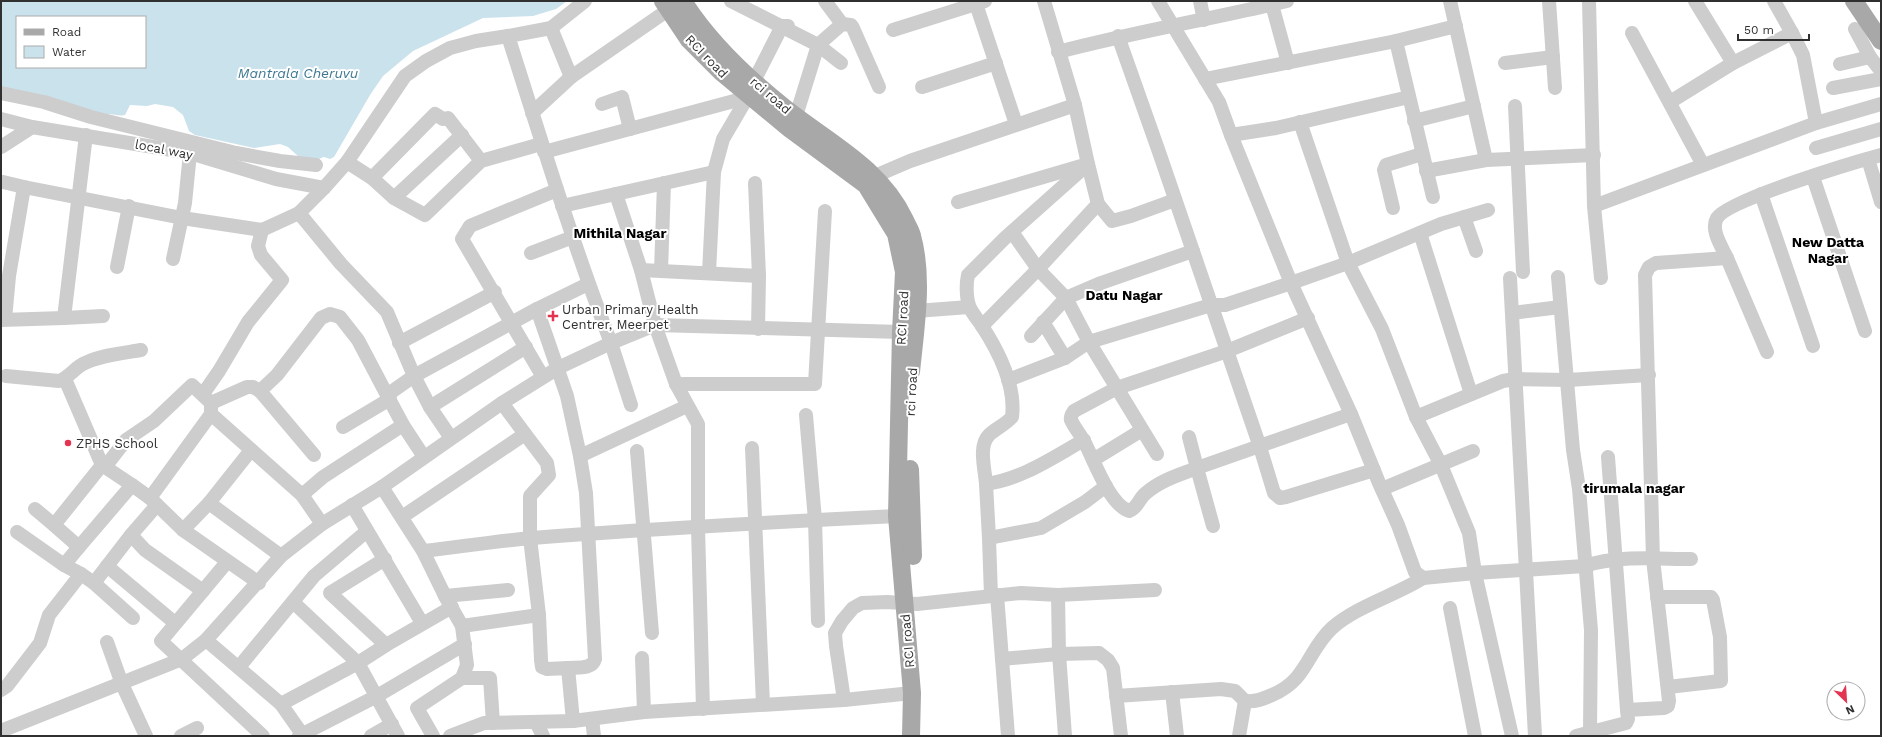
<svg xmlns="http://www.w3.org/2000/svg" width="1882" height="737" viewBox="0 0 1882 737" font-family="'Work Sans',sans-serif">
  <rect width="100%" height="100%" fill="#fff"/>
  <path fill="#cae2ec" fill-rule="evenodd" d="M1,1H567L556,9L533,16L483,18L413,51L383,76L370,95L334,157L330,159L324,157L313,161L300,158L288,147L280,144L254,148L195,135L189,131L183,115L173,107L155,104L147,106L130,105L125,115C118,117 111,112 99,115L1,89ZM17,17H145V67H17Z"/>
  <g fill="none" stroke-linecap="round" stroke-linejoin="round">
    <g stroke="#cdcdcd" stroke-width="14">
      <path d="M731,1L818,45L841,63"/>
      <path d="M1158,1L1219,102L1231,135L1291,283L1351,414L1379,483L1398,525L1415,572L1423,578L1475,573L1585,566C1618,555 1656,559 1691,559"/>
      <path d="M1200,1L1204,20"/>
      <path d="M1271,1L1288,63"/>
      <path d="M1450,1L1486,160"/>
      <path d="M1549,1L1555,88"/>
      <path d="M1589,1L1594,206L1601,278"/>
      <path d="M1695,1L1733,63"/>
      <path d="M976,4L1016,124"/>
      <path d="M842,24L851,25L853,28L879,87"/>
      <path d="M551,28L571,77"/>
      <path d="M1855,29L1870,57L1881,71"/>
      <path d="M893,30L985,1"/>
      <path d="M1632,33L1703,165"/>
      <path d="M1792,33L1803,55L1816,123"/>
      <path d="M1118,36L1159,152L1260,447L1274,493L1280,498L1286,497L1374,470"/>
      <path d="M1396,41L1433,197"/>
      <path d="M1058,52C1134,32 1211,19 1287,1"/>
      <path d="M1505,63L1553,57"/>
      <path d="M1840,64L1870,57"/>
      <path d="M1205,79L1396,41L1456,26"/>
      <path d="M754,81L782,26H788"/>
      <path d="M922,87L996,63"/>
      <path d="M1833,88L1881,79"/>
      <path d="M1,93L44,102L91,117L236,153L280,161L316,165"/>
      <path d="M1670,102L1733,63L1792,33L1774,1"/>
      <path d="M602,104L622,97L630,129"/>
      <path d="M1515,106L1523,272"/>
      <path d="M532,113L571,77L668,10"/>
      <path d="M796,116L818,45L842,24L825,1"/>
      <path d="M1,119L32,127L190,153L276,179L324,188"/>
      <path d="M1414,121L1474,106"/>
      <path d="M1300,122L1348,263L1382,329L1416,417L1441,465L1469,533L1475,573L1512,736"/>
      <path d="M1231,135L1276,128L1409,97"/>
      <path d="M1,147L32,127"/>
      <path d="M1816,148L1881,129"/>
      <path d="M544,152L749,97"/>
      <path d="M1868,159L1881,202"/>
      <path d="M347,162L372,178L394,198L425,215L481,161L541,144"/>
      <path d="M1426,171L1486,160L1594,155"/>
      <path d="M1813,177L1865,331"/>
      <path d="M372,178L435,114L443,119L448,118L481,161"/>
      <path d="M3,182L24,187"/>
      <path d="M755,183L759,276L758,329"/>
      <path d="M867,184L875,176L910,161L1075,105"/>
      <path d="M616,194L641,270L655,325L676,384L698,424V528L703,709"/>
      <path d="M1761,194L1813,346"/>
      <path d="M394,198L462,135"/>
      <path d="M958,202L1088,164L1098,204L1112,221L1131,216L1175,200"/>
      <path d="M562,206L714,172"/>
      <path d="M1594,206L1816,123L1881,104"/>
      <path d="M1393,208L1384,170L1386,165L1422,154"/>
      <path d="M299,213L341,264L387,312L414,376L430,407L451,438"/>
      <path d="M1464,217L1476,251"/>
      <path d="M1012,232L1038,269L1066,298L1031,336"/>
      <path d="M1420,233L1471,394"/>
      <path d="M531,253L573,237"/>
      <path d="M1727,258L1767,352"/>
      <path d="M173,259L185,203L190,153"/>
      <path d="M117,267L129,206"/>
      <path d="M641,270L759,276"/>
      <path d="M661,271L664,183"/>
      <path d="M709,273L714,172L723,139L747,98"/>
      <path d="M1558,277L1573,450L1579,489L1591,630L1590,731"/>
      <path d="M1510,278L1535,736"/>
      <path d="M916,311L969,307"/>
      <path d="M1512,313L1560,307"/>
      <path d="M64,318L103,316"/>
      <path d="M5,319L9,276L24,187L182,218L262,230L299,213L324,188L347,162L405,76L426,61L450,48L476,41L508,36"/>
      <path d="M1,320L64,318L86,135"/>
      <path d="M1043,322L1065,358"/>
      <path d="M982,326L1038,269L1098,204"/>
      <path d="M399,343L495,292"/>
      <path d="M6,376L59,381C70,377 75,367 85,363C102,355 123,353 141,350"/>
      <path d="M543,377L462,239L470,226L557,190"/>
      <path d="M65,379L102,465"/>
      <path d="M1008,380L1065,358L1089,342L1211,305H1225L1291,283L1348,263L1441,224L1488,210"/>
      <path d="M676,384H815L825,211"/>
      <path d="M203,394L219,371L248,322L282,280L261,255L258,246L262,230"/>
      <path d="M211,403L247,387H253L260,391"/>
      <path d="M631,405L611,343L655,325L901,332"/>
      <path d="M430,407L526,347"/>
      <path d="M806,415L815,520L818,621"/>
      <path d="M1416,417L1503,381L1515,379L1568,380L1649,375"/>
      <path d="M343,427L390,399"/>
      <path d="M525,434L547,463L549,475L530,496V538L539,615L541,660L542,667L547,669L568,668L573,721"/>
      <path d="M1189,437L1197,468C1179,475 1161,480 1146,493C1139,498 1138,508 1129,511C1109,504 1094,460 1084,441C1080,434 1074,427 1071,420C1070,416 1072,414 1074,411L1117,388L1227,351L1308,318"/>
      <path d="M752,448L763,704"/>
      <path d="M637,451L652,633"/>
      <path d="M1157,454L1089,342L1066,298L1101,283L1193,251"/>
      <path d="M314,455L260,391L277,375L321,318L330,314L340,317L358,340L387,395"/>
      <path d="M580,456L687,406"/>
      <path d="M424,457L403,425L387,395L414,376L537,309"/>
      <path d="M1608,457L1627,710"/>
      <path d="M1093,460L1142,430"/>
      <path d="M986,484C985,469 978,446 989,435C996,428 1005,425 1012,417C1016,385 999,352 982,326C978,320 973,314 970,308C966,299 966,284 968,275L1005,238L1088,164L1075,105L1044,1"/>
      <path d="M132,485L150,498L183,530L259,583"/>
      <path d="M382,487L423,551L445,596L462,626L467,665L462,678"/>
      <path d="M1382,489L1473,451"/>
      <path d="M302,495L323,477L403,425"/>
      <path d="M150,498L211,414"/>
      <path d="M209,503L281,556"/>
      <path d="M352,505L422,623"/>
      <path d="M35,509L54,525"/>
      <path d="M402,517L525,434L502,403"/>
      <path d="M1213,526L1197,468L1351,414"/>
      <path d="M183,530L209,503L251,450"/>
      <path d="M17,532L64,565"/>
      <path d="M131,535L145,550L203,591"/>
      <path d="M989,538L986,484C1022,479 1052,458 1084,440"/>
      <path d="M79,547L132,485L105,467"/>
      <path d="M423,551C459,547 496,541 532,538C653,528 775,522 897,516"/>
      <path d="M385,559L330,593L386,645L452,607"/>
      <path d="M227,562L161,641L263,736"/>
      <path d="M107,566L175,623"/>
      <path d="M81,574L94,583L131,535L157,505"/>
      <path d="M94,583L133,618"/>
      <path d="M997,595L1008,736"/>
      <path d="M1058,595L1155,590"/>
      <path d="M445,596L508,590"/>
      <path d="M991,596L989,538L1041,528L1085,502L1106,486"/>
      <path d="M1657,597H1711L1713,600L1720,637L1721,681L1668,687"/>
      <path d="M293,602L358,663L398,736"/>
      <path d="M1450,608L1475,736"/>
      <path d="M462,626L539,615"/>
      <path d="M206,640L281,704L302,734"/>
      <path d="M107,642L122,684L146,736"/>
      <path d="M642,658L644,712"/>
      <path d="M1002,659L1059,654L1099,653L1108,660L1113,668L1121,736"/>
      <path d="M239,667L314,576L367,531"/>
      <path d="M568,668C577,667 592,670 595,659L586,493L580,456L567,396L537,309L588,284"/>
      <path d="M1,690L7,686L40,643L49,615L81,574L64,565L79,547L54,525L102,465L105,467L126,440L154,421L192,385L211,403V414L302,495L322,524"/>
      <path d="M1172,692L1177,736"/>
      <path d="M1116,696L1221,689L1235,691L1245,701L1239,736"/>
      <path d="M844,700L836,646L835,633L842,621L853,608L862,603L887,602L917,604L1021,593L1058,595L1059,654L1065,736"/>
      <path d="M1245,701C1256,702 1263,699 1272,695C1308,680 1307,651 1332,628C1355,607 1396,595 1423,578"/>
      <path d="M281,704L358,663L386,645"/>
      <path d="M592,719L594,736"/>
      <path d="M536,722L543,736"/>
      <path d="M1,731L182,659L206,640L281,556L322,524L382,487L502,403L558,368L611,343C572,242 541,139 508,36L551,28L585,1"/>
      <path d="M181,736L197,728"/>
      <path d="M299,736L377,696L465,644"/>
      <path d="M371,736L392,724"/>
      <path d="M433,736L417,708L462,678H490L493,723"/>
      <path d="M450,736L484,723L573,721L644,712L844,700L912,693"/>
      <path d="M1576,736L1626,723L1628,719L1627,710L1664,708L1668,706L1669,701L1653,559L1645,275L1649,267L1656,263L1727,258C1722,247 1710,230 1717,218C1728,200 1855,162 1881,155"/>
    </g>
    <g stroke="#a8a8a8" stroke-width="18">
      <path d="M663,1L689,40L720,71L790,129L866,185L896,234L904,272L901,332L897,516L912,693L911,736"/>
      <path d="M683,1C709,42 747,78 785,108C829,143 880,167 905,220C907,225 911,231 912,236C924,278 915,330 911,372"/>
      <path d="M1854,1L1881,41"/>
      <path d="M910,469L913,556"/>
    </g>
  </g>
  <g fill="#e33552" stroke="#fff" stroke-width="1.5">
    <path d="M551 310h4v4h4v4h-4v4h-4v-4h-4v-4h4z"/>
    <circle cx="68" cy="443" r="4"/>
  </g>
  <g text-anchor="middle" stroke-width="4" stroke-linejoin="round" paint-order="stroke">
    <g font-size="13" fill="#303030" stroke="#fff">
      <text transform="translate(707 56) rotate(46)" y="5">RCI road</text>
      <text transform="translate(771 95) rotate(41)" y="5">rci road</text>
      <text transform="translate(164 149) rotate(11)" y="5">local way</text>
      <text transform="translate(902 318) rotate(-87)" y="5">RCI road</text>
      <text transform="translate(911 392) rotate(-87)" y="5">rci road</text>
      <text transform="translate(907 641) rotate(-95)" y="5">RCI road</text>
    </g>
    <g font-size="13" fill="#303030" stroke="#fff" text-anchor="start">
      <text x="562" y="314">Urban Primary Health<tspan x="562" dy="15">Centrer, Meerpet</tspan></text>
      <text x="76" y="448">ZPHS School</text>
    </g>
    <g font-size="14" font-style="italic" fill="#3e7891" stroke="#fff">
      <text x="298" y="78">Mantrala Cheruvu</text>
    </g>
    <g font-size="14" font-weight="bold" fill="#000" stroke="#fff">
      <text x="620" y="238">Mithila Nagar</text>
      <text x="1828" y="247">New Datta<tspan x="1828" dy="16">Nagar</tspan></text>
      <text x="1124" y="300">Datu Nagar</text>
      <text x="1634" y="493">tirumala nagar</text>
    </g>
  </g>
  <rect width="1882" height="737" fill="none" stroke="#303030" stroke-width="4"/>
  <rect x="16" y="16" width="130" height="52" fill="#ffffff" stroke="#acacac"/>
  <rect x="24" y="29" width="20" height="6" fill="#a8a8a8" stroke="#acacac"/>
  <text x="52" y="36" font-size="12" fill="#303030">Road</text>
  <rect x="24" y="46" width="20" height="12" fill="#cae2ec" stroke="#acacac"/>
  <text x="52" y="56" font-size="12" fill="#303030">Water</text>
  <g transform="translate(1846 701) rotate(155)"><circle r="19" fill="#ffffff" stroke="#acacac"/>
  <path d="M0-3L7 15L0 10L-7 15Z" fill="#e33552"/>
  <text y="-6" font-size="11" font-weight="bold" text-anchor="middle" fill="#303030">N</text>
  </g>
  <path d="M1738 34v6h71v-6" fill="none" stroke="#303030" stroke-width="2"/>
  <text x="1744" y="34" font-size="12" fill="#303030" stroke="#ffffff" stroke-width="3" paint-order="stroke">50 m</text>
</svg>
